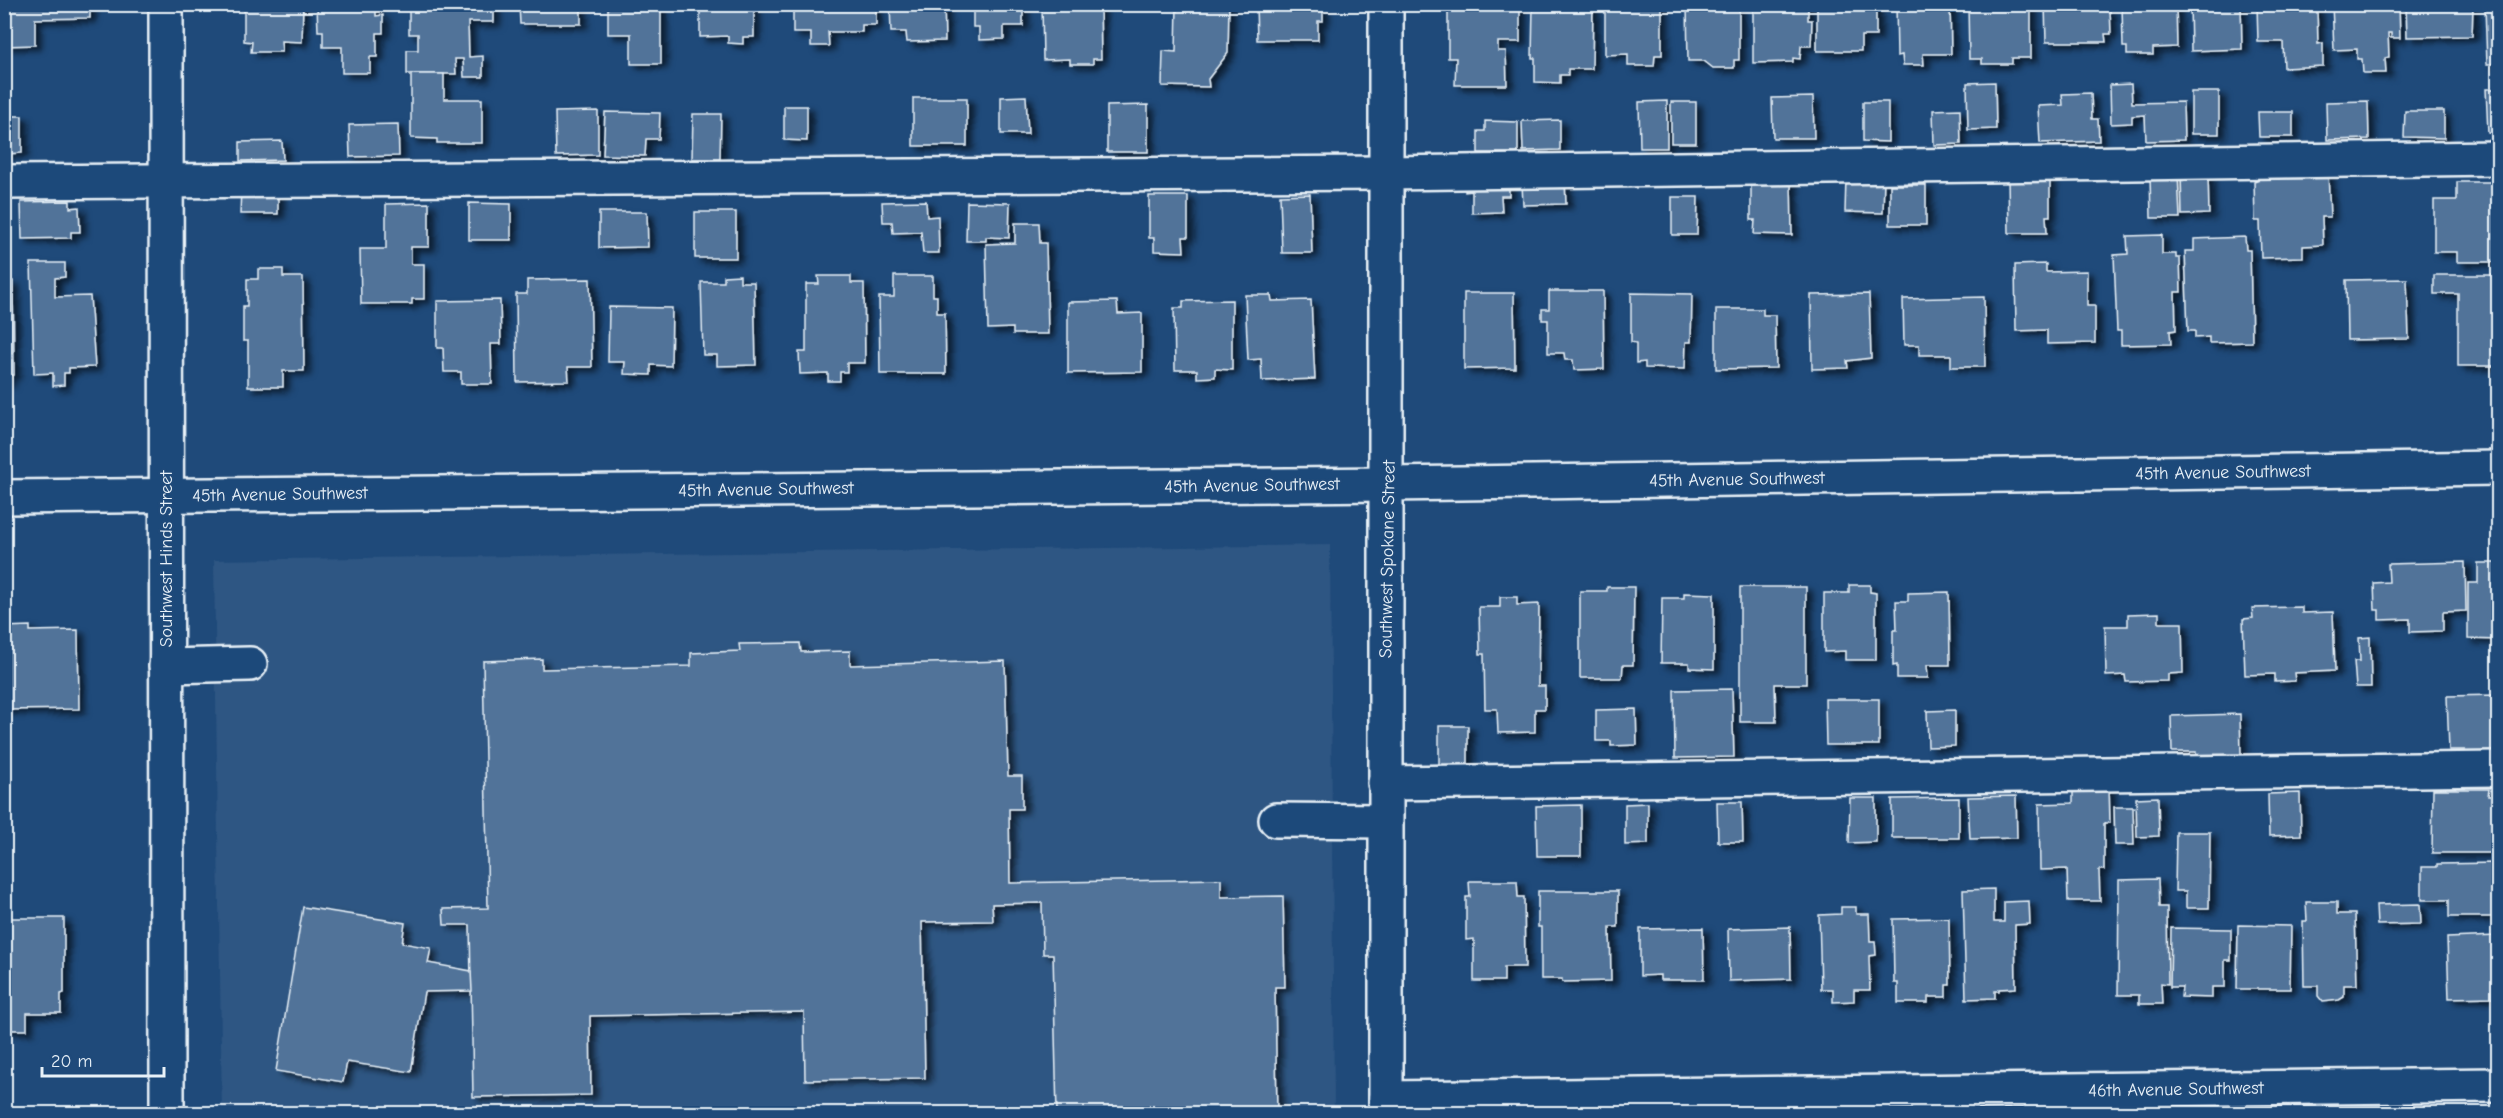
<svg xmlns="http://www.w3.org/2000/svg" width="2503" height="1118" viewBox="0 0 2503 1118" font-family="'Comic Neue',sans-serif">
  <defs>
    <filter id="shadow"><feDropShadow dx="6" dy="4" stdDeviation="3" flood-color="#0009"/></filter>
  </defs>
  <rect width="100%" height="100%" fill="#1f4a7a"/>
  <filter id="ink" filterUnits="userSpaceOnUse"><feTurbulence type="fractalNoise" baseFrequency=".0167" numOctaves="2"/><feDisplacementMap in="SourceGraphic" scale="12" xChannelSelector="R" yChannelSelector="G"/><feConvolveMatrix kernelMatrix="1 2 1 2 8 2 1 2 1" color-interpolation-filters="sRGB"/></filter>
  <g filter="url(#ink)">
    <path fill="#2e5683" d="M1330,545L1334,1113H222L214,560Z"/>
    <g fill="#517399" stroke="#e8f1f8" stroke-width="1.5" filter="url(#shadow)">
      <path d="M4,4H90V18L35,19V45L4,46Z"/>
      <path d="M244,4H303L302,42L281,41L282,52H251L252,42L244,41Z"/>
      <path d="M376,4V16L383,15V33H377V57H370V73H342V47H323V31H318L317,5Z"/>
      <path d="M416,4H494V22H468L469,57L483,56V77H464L463,59H455L456,74H407V50H418V34H409V9H416Z"/>
      <path d="M519,4H581V24H520Z"/>
      <path d="M608,4H661V64H631V34H608Z"/>
      <path d="M700,4H754V37H743V44L728,43V36L700,37Z"/>
      <path d="M793,4H876V25H862V32H828L829,46H811V33H793Z"/>
      <path d="M890,4H944L945,41L907,42L906,32H891Z"/>
      <path d="M973,4H1023V26H1004V39L979,40V27H973Z"/>
      <path d="M1042,4H1100L1101,59H1093V64H1070V59L1043,60Z"/>
      <path d="M1177,4H1229L1228,53L1208,79L1209,87L1162,86L1163,51L1176,52Z"/>
      <path d="M1256,4H1318V8H1323V21H1318V40H1257Z"/>
      <path d="M1448,4H1520V42H1498V51H1506L1507,85H1455L1456,58H1448Z"/>
      <path d="M1593,4L1592,69H1568V75H1560V83L1535,82V58H1532L1533,5Z"/>
      <path d="M1605,4H1662V55H1655L1654,66H1628V54L1605,55Z"/>
      <path d="M1687,4H1739V60H1734V68H1713L1704,61H1688Z"/>
      <path d="M1753,4H1808V20H1812L1811,46H1801L1800,59L1793,58V62L1753,63Z"/>
      <path d="M1817,4H1876V36H1861V51H1817Z"/>
      <path d="M1896,4H1950L1951,54H1923L1924,65H1903L1902,55L1897,56Z"/>
      <path d="M1968,4H2031V58H2012V64H1982V59H1969Z"/>
      <path d="M2045,4H2100V9H2110L2111,34H2105L2106,42H2046Z"/>
      <path d="M2122,4H2176L2177,47L2153,48V55H2127V47H2123Z"/>
      <path d="M2190,4H2241L2242,49L2191,51Z"/>
      <path d="M2257,4H2314V9H2317L2318,44L2323,43V66L2284,68L2283,42H2258Z"/>
      <path d="M2332,4H2399L2400,38H2391V33H2388L2389,57L2385,58L2386,73H2363L2362,59H2357V49L2334,50Z"/>
      <path d="M2406,4L2473,6L2472,36L2407,37Z"/>
      <path d="M2483,4H2498V64H2487L2485,7Z"/>
      <path d="M411,74H444V99H482V143H437V139L411,138Z"/>
      <path d="M1995,82L1996,129L1968,130L1967,83Z"/>
      <path d="M2131,84L2132,103L2183,102L2184,140L2146,141L2145,115L2132,116V123L2111,124L2110,85Z"/>
      <path d="M2486,89H2498V133H2488Z"/>
      <rect x="2191" y="92" width="28" height="42"/>
      <path d="M2091,93L2092,119H2098L2099,141L2040,143L2038,106L2063,105L2062,94Z"/>
      <path d="M1026,96L1028,134H1001V97Z"/>
      <path d="M1813,97L1814,138H1773L1772,98Z"/>
      <rect x="913" y="98" width="54" height="48"/>
      <path d="M1667,101V148H1640L1639,102Z"/>
      <path d="M2368,101L2369,139L2327,140L2326,102Z"/>
      <rect x="1671" y="102" width="25" height="41"/>
      <path d="M1863,102H1888V142L1863,141Z"/>
      <path d="M1148,105V152H1107V106Z"/>
      <path d="M784,106H807V141L784,140Z"/>
      <path d="M1960,109L1961,144L1934,145L1933,110Z"/>
      <path d="M598,111V155L556,156L555,112Z"/>
      <path d="M2405,111H2444V138L2404,137Z"/>
      <path d="M605,112L660,113L659,139H646L645,156L603,155Z"/>
      <path d="M2258,112H2293V137H2259Z"/>
      <path d="M693,114H721L720,159H692Z"/>
      <path d="M4,116H22V153L4,154Z"/>
      <path d="M1560,120V150L1523,151L1522,121Z"/>
      <path d="M1485,121L1518,122V153H1478V131H1485Z"/>
      <path d="M398,124L399,156L350,157L349,125Z"/>
      <path d="M282,141L283,160L240,161V142Z"/>
      <path d="M2328,173L2330,217H2322L2323,245L2303,246V257L2261,258L2260,221H2255L2254,181L2257,180V175Z"/>
      <path d="M2178,174L2180,218H2151L2150,175Z"/>
      <path d="M2181,174H2208L2209,214L2182,215Z"/>
      <path d="M2008,177H2050V216H2046L2047,233H2009Z"/>
      <path d="M1846,178H1884L1883,213L1845,212Z"/>
      <path d="M1751,179H1791L1792,235L1754,234L1755,220H1751Z"/>
      <path d="M1565,181L1566,204L1523,205L1522,183Z"/>
      <path d="M1509,182V196H1501L1502,212L1472,213V191L1465,192V183Z"/>
      <path d="M2457,182H2498V262H2457V252H2434V200H2457Z"/>
      <rect x="1890" y="185" width="36" height="40"/>
      <path d="M278,187V214H240L241,188Z"/>
      <path d="M1310,194L1312,253H1282L1280,195Z"/>
      <path d="M1149,196H1188V237H1183L1184,252L1154,251V238H1149Z"/>
      <path d="M1672,197H1698L1697,235H1672Z"/>
      <path d="M70,201V208L79,207L80,232H71V238L22,239L21,202Z"/>
      <path d="M926,201L927,217L938,216L939,253H923L921,232L893,233L892,222H883L882,202Z"/>
      <path d="M967,202L1010,203L1009,238L986,237V241H966Z"/>
      <path d="M429,203V247H411V264H424V299H412V304H361L360,249H386V204Z"/>
      <path d="M469,203L511,204V240H469Z"/>
      <path d="M599,212H647L648,247L599,248Z"/>
      <rect x="695" y="212" width="41" height="46"/>
      <path d="M1015,223H1039L1040,243H1046L1048,334H1013V328L988,329L986,244L1015,243Z"/>
      <path d="M2162,235V254H2176V258H2180L2181,292H2175L2176,330L2170,331L2171,344L2121,345V331H2117L2114,255L2128,254L2127,236Z"/>
      <path d="M2245,237L2246,250H2250L2252,342L2209,343V337L2195,338V331H2188L2185,251H2194V239Z"/>
      <path d="M31,263H65V277L55,278V297L90,296L95,367L69,368V373H64V385L53,386V373L34,374Z"/>
      <path d="M2046,264V272L2087,271V306H2095V343L2047,344V330L2016,331L2015,265Z"/>
      <path d="M258,269H283V277H303L304,371H283V387H248V341H243V306H247V279H258Z"/>
      <path d="M740,275V282H754L756,365L717,366V355H703L701,282H724V276Z"/>
      <path d="M2434,275H2498V366H2458V294H2434Z"/>
      <path d="M818,276H851V283H864L865,363H847V372H840V381H828V373L800,374L799,352H806V284H819Z"/>
      <path d="M894,276H933V296H937V313H945L946,374H880L879,297H894Z"/>
      <path d="M590,279L592,367H568L569,381L517,382L516,294H527V280Z"/>
      <path d="M2407,279L2409,339L2347,340L2346,280Z"/>
      <path d="M4,281H13L14,375H8L9,383H4Z"/>
      <path d="M1549,291H1603L1604,369L1574,370L1573,360H1565L1564,353H1548V320H1542V309H1549Z"/>
      <path d="M1464,293H1514L1515,368L1464,369Z"/>
      <path d="M1631,293L1692,294L1691,342H1686L1685,369L1645,368V362L1636,363V343L1631,342Z"/>
      <path d="M1869,294L1871,358L1847,361L1848,368L1812,369L1811,295Z"/>
      <path d="M1245,295H1271L1272,301L1311,300L1315,379L1262,381L1261,359L1248,360Z"/>
      <path d="M1984,297L1985,367H1951V355H1919V345H1904L1903,299Z"/>
      <path d="M500,300L501,344H491L492,384H461V372H444L443,348H437V301Z"/>
      <path d="M1232,300V370L1215,369V377L1197,378V370H1175L1174,308H1183V301Z"/>
      <path d="M1117,301L1118,314L1142,313V372L1068,373V302Z"/>
      <path d="M609,307L672,308L671,366L651,365V375L624,374L625,362H608Z"/>
      <path d="M1716,309H1763V315H1775L1776,368L1716,369Z"/>
      <path d="M2465,562L2466,611L2443,612V631L2410,632V619L2379,620V610H2375L2374,583L2389,582L2388,564Z"/>
      <path d="M2478,563H2498V640L2468,639V583H2478Z"/>
      <path d="M1849,585H1870V592L1876,593V660H1845V651L1824,652V593H1849Z"/>
      <path d="M1607,587H1634L1633,665H1623L1622,678H1580V591H1607Z"/>
      <path d="M1740,587H1806V684H1775L1776,722H1740Z"/>
      <path d="M1949,592L1950,665H1927L1928,678H1897V665L1893,666V630H1897L1896,601H1908V593Z"/>
      <path d="M1684,593L1714,594V669L1689,668V663H1661L1662,598H1684Z"/>
      <path d="M1500,597H1517V605L1539,604L1538,686H1545V709H1535V732L1498,733L1497,709H1485L1484,654H1480L1479,607H1500Z"/>
      <path d="M2302,607V613L2333,612L2335,671L2294,673L2295,681L2275,682V674L2245,675L2243,619L2253,618L2252,608Z"/>
      <path d="M2159,613V623H2182L2183,673L2168,674V681L2126,682L2125,675L2106,676L2105,626H2128V614Z"/>
      <path d="M30,626V631L78,630L79,709L4,710V627Z"/>
      <path d="M2370,637L2371,687H2356L2354,661H2360L2359,638Z"/>
      <path d="M800,643L801,652L850,651V665L1005,661L1008,776H1022V809H1009L1010,883L1221,879V897L1283,896L1285,987H1275L1277,1114H1057L1053,954H1043L1042,903L992,904L993,921L922,922L925,1078L805,1080L804,1012L590,1016L591,1095L473,1097L470,925H444L443,909L488,908L483,661L542,659V669L691,666V653L740,651L739,644Z"/>
      <path d="M1732,689L1734,757L1675,758L1674,690Z"/>
      <path d="M2498,695V755L2465,756V750H2449L2447,696Z"/>
      <path d="M1825,699H1879V745H1826Z"/>
      <path d="M1636,709L1637,745L1611,746V741H1596V710Z"/>
      <path d="M1955,710V746L1928,747L1927,711Z"/>
      <path d="M2240,714L2241,755L2196,756V752H2172L2171,716Z"/>
      <rect x="1439" y="726" width="29" height="43"/>
      <path d="M2109,786L2110,823H2104V870H2099L2100,901H2068L2067,869L2040,870L2039,804L2073,803V787Z"/>
      <path d="M2433,789H2489L2488,796H2498V853H2432Z"/>
      <path d="M2300,793L2301,835L2269,836L2268,794Z"/>
      <path d="M2016,796L2017,838L1970,839L1968,797Z"/>
      <path d="M2158,797L2159,836L2137,837L2136,798Z"/>
      <path d="M1850,798H1876V842L1849,843Z"/>
      <path d="M1959,798V838H1892V799Z"/>
      <path d="M1717,802H1742L1743,842H1718Z"/>
      <path d="M1648,803V844L1625,845V804Z"/>
      <path d="M1581,805V856H1537L1536,806Z"/>
      <path d="M2114,807H2133L2134,845H2115Z"/>
      <path d="M2176,832H2210L2209,908H2186V891H2175Z"/>
      <path d="M2498,863V917H2449V900H2422V867H2437V864Z"/>
      <path d="M2158,879L2159,907H2167L2168,984L2161,983L2162,1004H2139V995H2118L2119,880Z"/>
      <path d="M1469,881H1517L1518,897H1524L1525,967H1504V981H1474V939L1466,940V897H1470Z"/>
      <path d="M1994,889V922H2004V902L2029,901L2030,924L2015,925L2016,988L1999,989V991H1995V998L1966,999L1963,890Z"/>
      <path d="M1538,891H1618V927H1610L1611,981L1562,982V979H1541V927H1538Z"/>
      <path d="M2306,902H2337V914H2355L2357,985H2344V997L2339,1000L2323,1002L2318,996V986H2304L2303,921H2307Z"/>
      <path d="M2420,904L2421,924L2377,925L2376,905Z"/>
      <path d="M303,907L405,923L402,943L431,948L428,963L471,971L472,991L424,992L411,1072L347,1062L343,1082L276,1071Z"/>
      <path d="M1841,907H1856V914H1869L1870,941H1875L1876,955L1869,956L1870,990H1854V1001L1833,1002V989H1821L1819,915L1841,914Z"/>
      <path d="M4,918H64V993L61,994V1013H27V1030H4Z"/>
      <path d="M1949,918L1950,985H1946V997H1928V1003H1898V983H1894L1893,919Z"/>
      <path d="M2238,925L2291,926L2290,989H2237Z"/>
      <path d="M1790,927L1791,979L1729,981L1728,929Z"/>
      <path d="M1703,928L1704,980H1660V975L1640,976V929Z"/>
      <path d="M2171,928L2231,929V960H2225V987H2212V998L2181,997L2182,987H2170Z"/>
      <path d="M2498,936V991H2493V997L2449,998L2447,938Z"/>
    </g>
    <g fill="none" stroke-linecap="round" stroke-linejoin="round">
      <g stroke="#e8f1f8" stroke-width="38">
        <g id="minor">
          <path d="M166,4L167,1114"/>
          <path d="M1386,4V1114"/>
          <path d="M4,182L1387,173L2498,158"/>
          <path d="M4,497L1388,484L2498,468"/>
          <path d="M166,666L250,664"/>
          <path d="M1385,783L2498,769"/>
          <path d="M1276,820L1385,821"/>
          <path d="M1386,1098L2498,1085"/>
        </g>
      </g>
      <use href="#minor" stroke="#1f4a7a" stroke-width="33"/>
    </g>
  </g>
  <g text-anchor="middle" stroke-width="4.5" stroke-linejoin="round" paint-order="stroke">
    <g font-size="18" fill="#e8f1f8" stroke="#1f4a7a">
      <text transform="translate(2223 472) rotate(-1)" y="6">45th Avenue Southwest</text>
      <text transform="translate(1737 479) rotate(-1)" y="6">45th Avenue Southwest</text>
      <text transform="translate(1252 485) rotate(-1)" y="6">45th Avenue Southwest</text>
      <text transform="translate(766 489) rotate(-1)" y="6">45th Avenue Southwest</text>
      <text transform="translate(280 494) rotate(-1)" y="6">45th Avenue Southwest</text>
      <text transform="translate(166 559) rotate(-90)" y="6">Southwest Hinds Street</text>
      <text transform="translate(1387 559) rotate(-89)" y="6">Southwest Spokane Street</text>
      <text transform="translate(2176 1089) rotate(-1)" y="6">46th Avenue Southwest</text>
    </g>
  </g>
  <rect width="2503" height="1118" fill="none" stroke="#1f4a7a" stroke-width="24"/>
  <rect x="12" y="12" width="2479" height="1094" fill="none" stroke="#e8f1f8" stroke-width="2" filter="url(#ink)"/>
  <path d="M42 1067v9h122v-9" fill="none" stroke="#e8f1f8" stroke-width="3"/>
  <text x="51" y="1067" font-size="18" fill="#e8f1f8" stroke="#1f4a7a" stroke-width="4.5" paint-order="stroke">20 m</text>
</svg>
